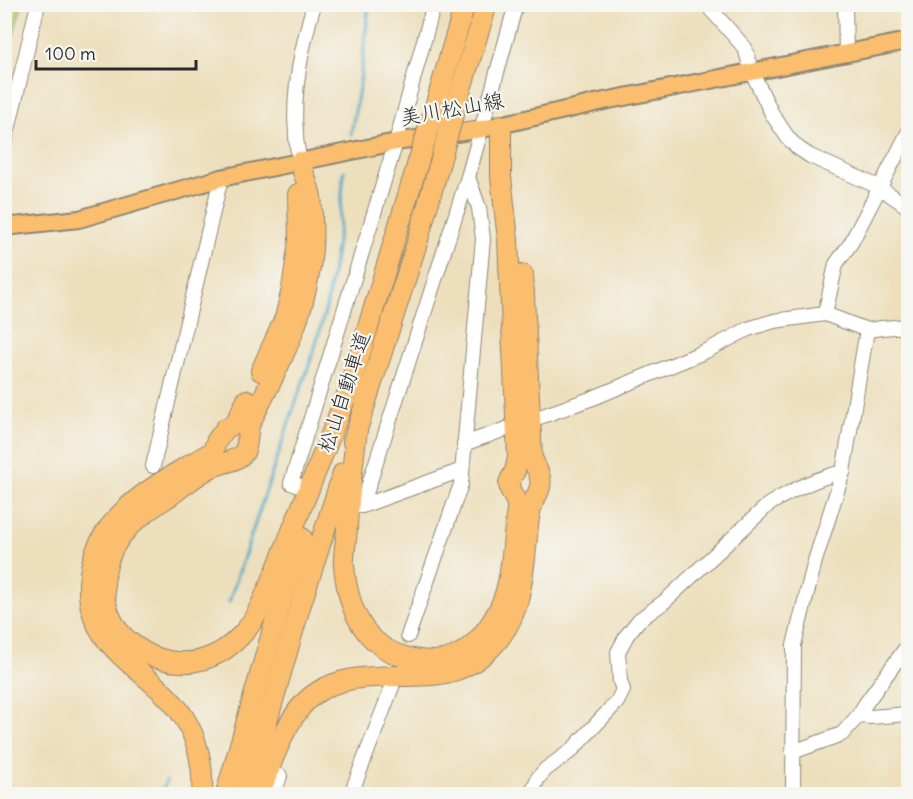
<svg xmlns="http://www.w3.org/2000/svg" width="913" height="799" viewBox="0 0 913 799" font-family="Delius,'Klee One',sans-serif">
  <rect width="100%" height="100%" fill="#f6f6f2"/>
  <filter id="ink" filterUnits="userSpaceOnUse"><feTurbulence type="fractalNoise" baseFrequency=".0167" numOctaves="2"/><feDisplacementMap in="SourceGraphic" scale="12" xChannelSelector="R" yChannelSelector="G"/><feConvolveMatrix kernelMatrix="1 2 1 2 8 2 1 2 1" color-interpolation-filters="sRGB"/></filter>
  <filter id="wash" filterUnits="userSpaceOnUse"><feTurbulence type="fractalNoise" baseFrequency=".008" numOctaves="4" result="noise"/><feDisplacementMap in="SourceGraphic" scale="24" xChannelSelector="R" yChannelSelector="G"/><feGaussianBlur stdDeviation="1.35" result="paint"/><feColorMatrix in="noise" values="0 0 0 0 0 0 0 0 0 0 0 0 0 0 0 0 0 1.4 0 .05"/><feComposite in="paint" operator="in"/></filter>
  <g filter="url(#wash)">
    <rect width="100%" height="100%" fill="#eddfbc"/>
    <path fill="#b8cb6f" stroke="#727b4d" stroke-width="1.5" d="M5,4L22,5L5,63L4,5Z"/>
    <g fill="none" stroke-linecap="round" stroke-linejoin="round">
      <g stroke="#46a6c5" stroke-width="3">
        <path d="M351,134L360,83L369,4"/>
        <path d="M229,602L292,413L313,354L326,308L333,268L339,228L344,171"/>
        <path d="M161,794L166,781"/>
      </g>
    </g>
  </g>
  <g filter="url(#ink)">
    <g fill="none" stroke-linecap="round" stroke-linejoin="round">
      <g stroke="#8c8574" stroke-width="16">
        <g id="minor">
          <path d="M706,4L745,48L752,72L772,114L788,138L798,148L810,156L879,187L908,207"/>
          <path d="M845,4L846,54"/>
          <path d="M4,146L38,4"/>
          <path d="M300,162C298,153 296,144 296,134C292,91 302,46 314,4"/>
          <path d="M825,314L836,264L851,243L908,133"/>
          <path d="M464,444L593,398L706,351L748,329L774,321L825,314L867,330L882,328L908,326"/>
          <path d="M153,466L221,178"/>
          <path d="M303,487L291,483L396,142L434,4"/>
          <path d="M357,505L362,506L462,470"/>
          <path d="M362,506L468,177L516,4"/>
          <path d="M408,636L461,484L483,239L479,208L468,177"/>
          <path d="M858,716L871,717L908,714"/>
          <path d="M793,752L842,734L858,716L866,703L908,645"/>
          <path d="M274,794L280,776"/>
          <path d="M351,794L392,687"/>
          <path d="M531,794L538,778L546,769L571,751L617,702L623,690L620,681L618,652L627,635L639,620L664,602L768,505C792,490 816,478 843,472"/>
          <path d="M793,794L794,645L815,561L843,472L867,330"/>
        </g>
      </g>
      <g stroke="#8c8574" stroke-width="20">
        <path id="major" d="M4,227L79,219L221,178L396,142L482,129L604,101L908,41"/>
      </g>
      <g stroke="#8c8574" stroke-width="22">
        <g id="highway">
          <path d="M453,115L487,4"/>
          <path d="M432,117L465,4"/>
          <path d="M300,162C303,174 309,185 311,197C312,204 312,212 312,220C317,294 284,357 251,421C246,430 249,445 244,452C238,462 219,463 208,469C195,476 183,486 171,495C156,505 140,515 128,528C104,552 97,590 112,620C120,637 135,648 152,656C188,670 220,660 245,631C257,618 263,599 271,583L352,382"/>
          <path d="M261,371L285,318L292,289L299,241L298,194"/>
          <path d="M348,393L419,159"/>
          <path d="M357,430C353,462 349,494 347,525C347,539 343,553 344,566C349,622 374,660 433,661C465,661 487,634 500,607C511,585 512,551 515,527C515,520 518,511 517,504C515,497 509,492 509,483C510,479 513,475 515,471C516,467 517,462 518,458L508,240L501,177V125"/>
          <path d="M353,442L417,243L442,155"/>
          <path d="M202,794C204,768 198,739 183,716C152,669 86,651 89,584C92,513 161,483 213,451L217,440L226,428L235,424L247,400"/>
          <path d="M226,794L281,601L302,538"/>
          <path d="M246,794L300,607L343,473"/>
          <path d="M259,794C273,762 286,713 316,693C341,676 372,677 400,676C415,676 431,676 446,673C479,666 505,639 516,607C521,591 523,574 525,558C527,543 527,522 531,508C534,498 543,489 540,478C539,472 534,464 532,457L523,275"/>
        </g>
      </g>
      <use href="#minor" stroke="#fff" stroke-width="14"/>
      <use href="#major" stroke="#fabe6e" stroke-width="16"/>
      <use href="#highway" stroke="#fabe6e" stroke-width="20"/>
      <g stroke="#8c8574" stroke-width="22" stroke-linecap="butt">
        <g id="highway-bridge">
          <path d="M442,155L453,115"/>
          <path d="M419,159L432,117"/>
        </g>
      </g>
      <use href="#highway-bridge" stroke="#fabe6e" stroke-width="20"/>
    </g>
  </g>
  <g text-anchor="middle" stroke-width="4.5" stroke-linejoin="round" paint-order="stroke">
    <g font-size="21" fill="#2b2b2b" stroke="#f6f6f2">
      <text transform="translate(452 109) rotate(-10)" y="7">美川松山線</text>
      <text transform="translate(344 392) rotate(-72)" y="7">松山自動車道</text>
    </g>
  </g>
  <rect width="913" height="799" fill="none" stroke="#f6f6f2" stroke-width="24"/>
  <path d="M36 60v9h160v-9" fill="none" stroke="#2b2b2b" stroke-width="3"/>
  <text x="45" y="60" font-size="18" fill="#2b2b2b" stroke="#f6f6f2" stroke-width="4.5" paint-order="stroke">100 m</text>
</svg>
